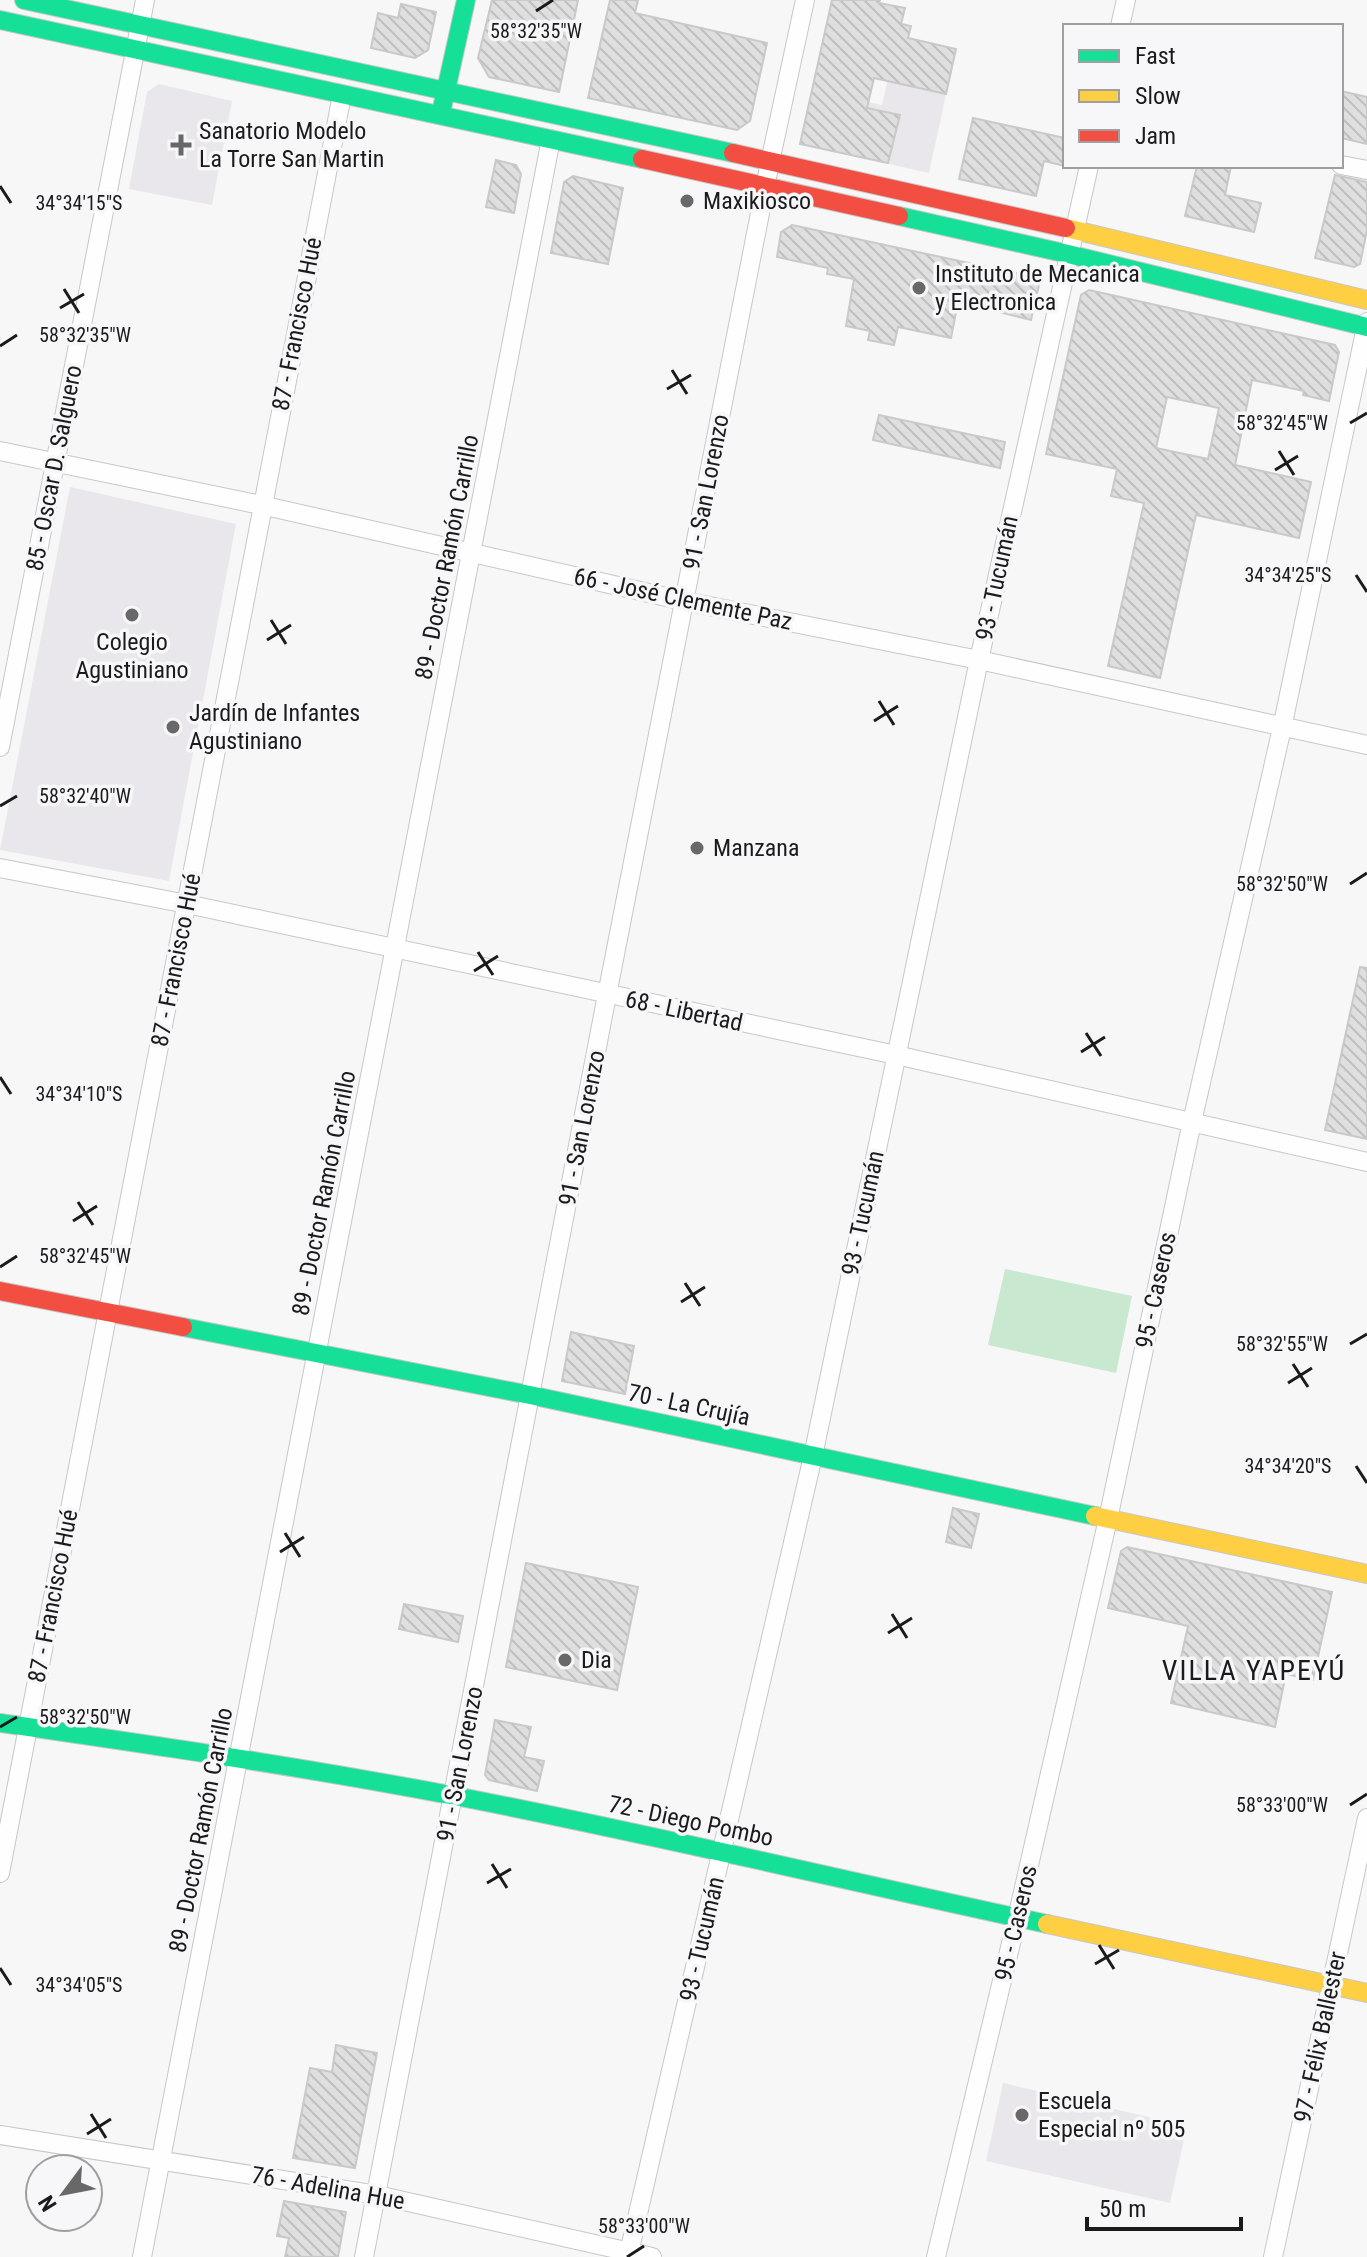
<svg xmlns="http://www.w3.org/2000/svg" width="1367" height="2257" viewBox="0 0 1367 2257" font-family="'Roboto Condensed',sans-serif">
  <defs>
    <pattern id="building-back-hatch" width="6" height="6" patternUnits="userSpaceOnUse" patternTransform="scale(2)"><rect width="6" height="6" fill="#dfdfdf"/><path d="M-1 5l2 2M0 0l6 6M5-1l2 2" fill="none" stroke="#bfbfbf"/></pattern>
  </defs>
  <rect width="100%" height="100%" fill="#f7f7f7"/>
  <g fill="#e9e7eb">
    <path d="M898,35L956,49L929,173L800,144L812,90L882,105Z"/>
    <path d="M159,84L232,101L212,205L129,189L147,92Z"/>
    <path d="M70,487L236,524L169,881L0,850Z"/>
    <path d="M1003,2083L1187,2126L1170,2203L986,2161Z"/>
  </g>
  <path fill="#c8e8d0" d="M1005,1269L1132,1296L1116,1373L988,1345Z"/>
  <g fill="url(#building-back-hatch)" stroke="#c9c9c9" stroke-width="2" fill-rule="evenodd">
    <path d="M492,0H578L559,92L489,77L478,58Z"/>
    <path d="M610,0H638L635,13L767,43L750,121L737,130L588,98Z"/>
    <path d="M832,0H880L879,3L905,8L901,24L911,26L908,38L956,49L946,94L874,78L867,108L900,115L888,163L800,144Z"/>
    <path d="M401,4L436,12L428,50L415,58L371,48L378,13L398,18Z"/>
    <path d="M1341,91L1367,97V144L1341,138Z"/>
    <path d="M973,118L1065,138V166L1044,161L1036,196L959,179Z"/>
    <path d="M496,160L516,165L521,174L514,213L486,207Z"/>
    <path d="M1197,166H1231L1225,195L1261,203L1254,232L1185,216Z"/>
    <path d="M1335,175L1367,182V230L1360,264L1354,267L1315,258Z"/>
    <path d="M573,176L623,188L608,264L551,253L564,182Z"/>
    <path d="M792,225L1034,277L1039,285L1031,320L958,302L951,338L898,327L894,345L868,340L870,331L846,326L854,279L827,274L828,268L777,257L781,232Z"/>
    <path d="M1089,290L1335,345L1339,352L1329,401L1303,395L1304,391L1252,380L1235,465L1311,482L1299,538L1196,515L1160,678L1108,666L1144,503L1111,496L1117,469L1046,454L1081,295ZM1167,397L1219,408L1208,459L1156,448Z"/>
    <path d="M879,415L1005,442L1000,468L873,440Z"/>
    <path d="M1360,967L1367,968V1139L1325,1130Z"/>
    <path d="M571,1332L634,1346L625,1394L562,1381Z"/>
    <path d="M953,1508L979,1514L971,1548L946,1542Z"/>
    <path d="M1127,1547L1332,1592L1313,1680L1286,1674L1275,1727L1171,1703L1188,1626L1108,1608L1121,1551Z"/>
    <path d="M526,1563L638,1587L617,1690L506,1667Z"/>
    <path d="M404,1604L463,1616L458,1642L399,1629Z"/>
    <path d="M495,1720L531,1727L524,1757L544,1761L537,1791L489,1780L485,1775Z"/>
    <path d="M336,2045L377,2053L355,2168L293,2158L310,2068L332,2072Z"/>
    <path d="M284,2201L346,2212L338,2257H285L289,2238L277,2236Z"/>
  </g>
  <g fill="none" stroke-linecap="round" stroke-linejoin="round">
    <g stroke="#c7c7c7" stroke-width="20">
      <g id="street">
        <path d="M1120,26L1126,0"/>
        <path d="M1341,165L1367,170"/>
        <path d="M0,451L261,505L684,601L979,660L1367,745"/>
        <path d="M0,747L145,0"/>
        <path d="M0,868L187,904L896,1055L1367,1162"/>
        <path d="M0,1873L342,95"/>
        <path d="M0,2135L377,2195L652,2257"/>
        <path d="M142,2257L551,139"/>
        <path d="M364,2257L607,995L770,162L805,0"/>
        <path d="M628,2257L813,1456L979,660L1089,166"/>
        <path d="M936,2257L1017,1918L1108,1519L1192,1122L1282,728L1367,322"/>
        <path d="M1273,2257L1367,1818"/>
      </g>
    </g>
    <g stroke="#c7c7c7" stroke-width="20">
      <g id="fast">
        <path d="M24,0L733,153"/>
        <path d="M0,20L642,159"/>
        <path d="M442,108L466,0"/>
        <path d="M899,216L1068,254L1367,327"/>
        <path d="M183,1327L530,1395L1095,1516"/>
        <path d="M0,1723C152,1745 304,1767 455,1796C653,1834 850,1882 1047,1924"/>
      </g>
    </g>
    <g stroke="#c7c7c7" stroke-width="20">
      <g id="slow">
        <path d="M1066,228L1367,300"/>
        <path d="M1095,1516L1367,1574"/>
        <path d="M1047,1924L1367,1993"/>
      </g>
    </g>
    <g stroke="#c7c7c7" stroke-width="20">
      <g id="jam">
        <path d="M733,153L1066,228"/>
        <path d="M642,159L899,216"/>
        <path d="M0,1291L183,1327"/>
      </g>
    </g>
    <use href="#street" stroke="#fefefe" stroke-width="18"/>
    <use href="#fast" stroke="#16e098" stroke-width="18"/>
    <use href="#slow" stroke="#ffcf43" stroke-width="18"/>
    <use href="#jam" stroke="#f24e42" stroke-width="18"/>
  </g>
  <path fill="none" stroke="#1c1b1c" stroke-width="3" d="M536,11L553,0M0,186L11,203M64,289L79,313M60,308L84,294M0,346L17,335M672,370L687,394M667,389L691,375M1350,423L1367,413M1279,451L1294,475M1275,470L1298,456M1356,575L1367,592M271,620L286,644M267,640L291,625M879,701L894,725M874,721L898,706M0,806L17,796M1350,884L1367,873M478,952L493,975M474,971L498,956M1086,1033L1101,1056M1081,1052L1105,1037M0,1077L11,1094M78,1202L93,1225M73,1221L97,1206M0,1267L17,1256M685,1283L700,1306M681,1302L705,1287M1350,1344L1367,1334M1293,1364L1308,1387M1288,1383L1312,1368M1356,1466L1367,1483M285,1533L300,1557M280,1552L304,1537M892,1614L907,1638M888,1633L912,1618M0,1727L17,1717M1350,1805L1367,1794M492,1864L507,1888M487,1883L511,1869M1099,1945L1114,1969M1095,1964L1119,1950M0,1968L11,1985M91,2114L106,2138M87,2134L111,2119M627,2257L644,2246"/>
  <g fill="#696869" stroke="#f7f6f8" stroke-width="3">
    <path d="M177 133h8v8h8v8h-8v8h-8v-8h-8v-8h8z"/>
    <circle cx="687" cy="201" r="8"/>
    <circle cx="919" cy="288" r="8"/>
    <circle cx="132" cy="615" r="8"/>
    <circle cx="173" cy="727" r="8"/>
    <circle cx="697" cy="848" r="8"/>
    <circle cx="565" cy="1660" r="8"/>
    <circle cx="1022" cy="2115" r="8"/>
  </g>
  <g text-anchor="middle" stroke-width="7" stroke-linejoin="round" paint-order="stroke">
    <g font-size="24" fill="#1c1b1c" stroke="#f7f6f8" text-anchor="start">
      <text x="199" y="139">Sanatorio Modelo<tspan x="199" dy="28">La Torre San Martin</tspan></text>
      <text x="703" y="209">Maxikiosco</text>
      <text x="935" y="282">Instituto de Mecanica<tspan x="935" dy="28">y Electronica</tspan></text>
      <text x="132" y="650" text-anchor="middle">Colegio<tspan x="132" dy="28">Agustiniano</tspan></text>
      <text x="189" y="721">Jardín de Infantes<tspan x="189" dy="28">Agustiniano</tspan></text>
      <text x="713" y="856">Manzana</text>
      <text x="581" y="1668">Dia</text>
      <text x="1038" y="2109">Escuela<tspan x="1038" dy="28">Especial nº 505</tspan></text>
    </g>
    <g font-size="24" fill="#1c1b1c" stroke="#f7f6f8">
      <text transform="translate(297 324) rotate(-79)" y="8">87 - Francisco Hué</text>
      <text transform="translate(54 468) rotate(-79)" y="8">85 - Oscar D. Salguero</text>
      <text transform="translate(706 492) rotate(-79)" y="8">91 - San Lorenzo</text>
      <text transform="translate(447 557) rotate(-79)" y="8">89 - Doctor Ramón Carrillo</text>
      <text transform="translate(997 578) rotate(-78)" y="8">93 - Tucumán</text>
      <text transform="translate(683 599) rotate(12)" y="8">66 - José Clemente Paz</text>
      <text transform="translate(176 960) rotate(-79)" y="8">87 - Francisco Hué</text>
      <text transform="translate(684 1011) rotate(12)" y="8">68 - Libertad</text>
      <text transform="translate(582 1128) rotate(-79)" y="8">91 - San Lorenzo</text>
      <text transform="translate(324 1193) rotate(-79)" y="8">89 - Doctor Ramón Carrillo</text>
      <text transform="translate(863 1213) rotate(-78)" y="8">93 - Tucumán</text>
      <text transform="translate(1156 1290) rotate(-78)" y="8">95 - Caseros</text>
      <text transform="translate(689 1405) rotate(12)" y="8">70 - La Crujía</text>
      <text transform="translate(53 1596) rotate(-79)" y="8">87 - Francisco Hué</text>
      <text transform="translate(460 1764) rotate(-79)" y="8">91 - San Lorenzo</text>
      <text transform="translate(691 1821) rotate(12)" y="8">72 - Diego Pombo</text>
      <text transform="translate(201 1830) rotate(-79)" y="8">89 - Doctor Ramón Carrillo</text>
      <text transform="translate(1016 1923) rotate(-77)" y="8">95 - Caseros</text>
      <text transform="translate(702 1939) rotate(-77)" y="8">93 - Tucumán</text>
      <text transform="translate(1320 2037) rotate(-78)" y="8">97 - Félix Ballester</text>
      <text transform="translate(328 2188) rotate(10)" y="8">76 - Adelina Hue</text>
    </g>
    <g font-size="28" letter-spacing="2" fill="#1c1b1c" stroke="#f7f6f8">
      <text x="1254" y="1680">VILLA YAPEYÚ</text>
    </g>
  </g>
  <g font-size="20" text-anchor="middle" fill="#1c1b1c" stroke="#f7f6f8" stroke-width="7" stroke-linejoin="round" paint-order="stroke">
    <text x="536" y="38">58°32'35"W</text>
    <text x="79" y="210">34°34'15"S</text>
    <text x="85" y="342">58°32'35"W</text>
    <text x="1282" y="430">58°32'45"W</text>
    <text x="1288" y="582">34°34'25"S</text>
    <text x="85" y="803">58°32'40"W</text>
    <text x="1282" y="891">58°32'50"W</text>
    <text x="79" y="1101">34°34'10"S</text>
    <text x="85" y="1263">58°32'45"W</text>
    <text x="1282" y="1351">58°32'55"W</text>
    <text x="1288" y="1473">34°34'20"S</text>
    <text x="85" y="1724">58°32'50"W</text>
    <text x="1282" y="1812">58°33'00"W</text>
    <text x="79" y="1992">34°34'05"S</text>
    <text x="644" y="2233">58°33'00"W</text>
  </g>
  <rect x="1063" y="24" width="280" height="144" fill="#f7f6f8" stroke="#9f9ea0" stroke-width="2"/>
  <rect x="1079" y="50" width="40" height="12" fill="#16e098" stroke="#9f9ea0" stroke-width="2"/>
  <text x="1135" y="64" font-size="24" fill="#1c1b1c">Fast</text>
  <rect x="1079" y="90" width="40" height="12" fill="#ffcf43" stroke="#9f9ea0" stroke-width="2"/>
  <text x="1135" y="104" font-size="24" fill="#1c1b1c">Slow</text>
  <rect x="1079" y="130" width="40" height="12" fill="#f24e42" stroke="#9f9ea0" stroke-width="2"/>
  <text x="1135" y="144" font-size="24" fill="#1c1b1c">Jam</text>
  <g transform="translate(64 2193) rotate(238)"><circle r="38" fill="#f7f6f8" stroke="#9f9ea0" stroke-width="2"/>
  <path d="M0-6L14 30L0 20L-14 30Z" fill="#696869"/>
  <text y="-12" font-size="22" font-weight="bold" text-anchor="middle" fill="#1c1b1c">N</text>
  </g>
  <path d="M1087 2217v12h154v-12" fill="none" stroke="#1c1b1c" stroke-width="4"/>
  <text x="1099" y="2217" font-size="24" fill="#1c1b1c" stroke="#f7f6f8" stroke-width="6" paint-order="stroke">50 m</text>
</svg>
